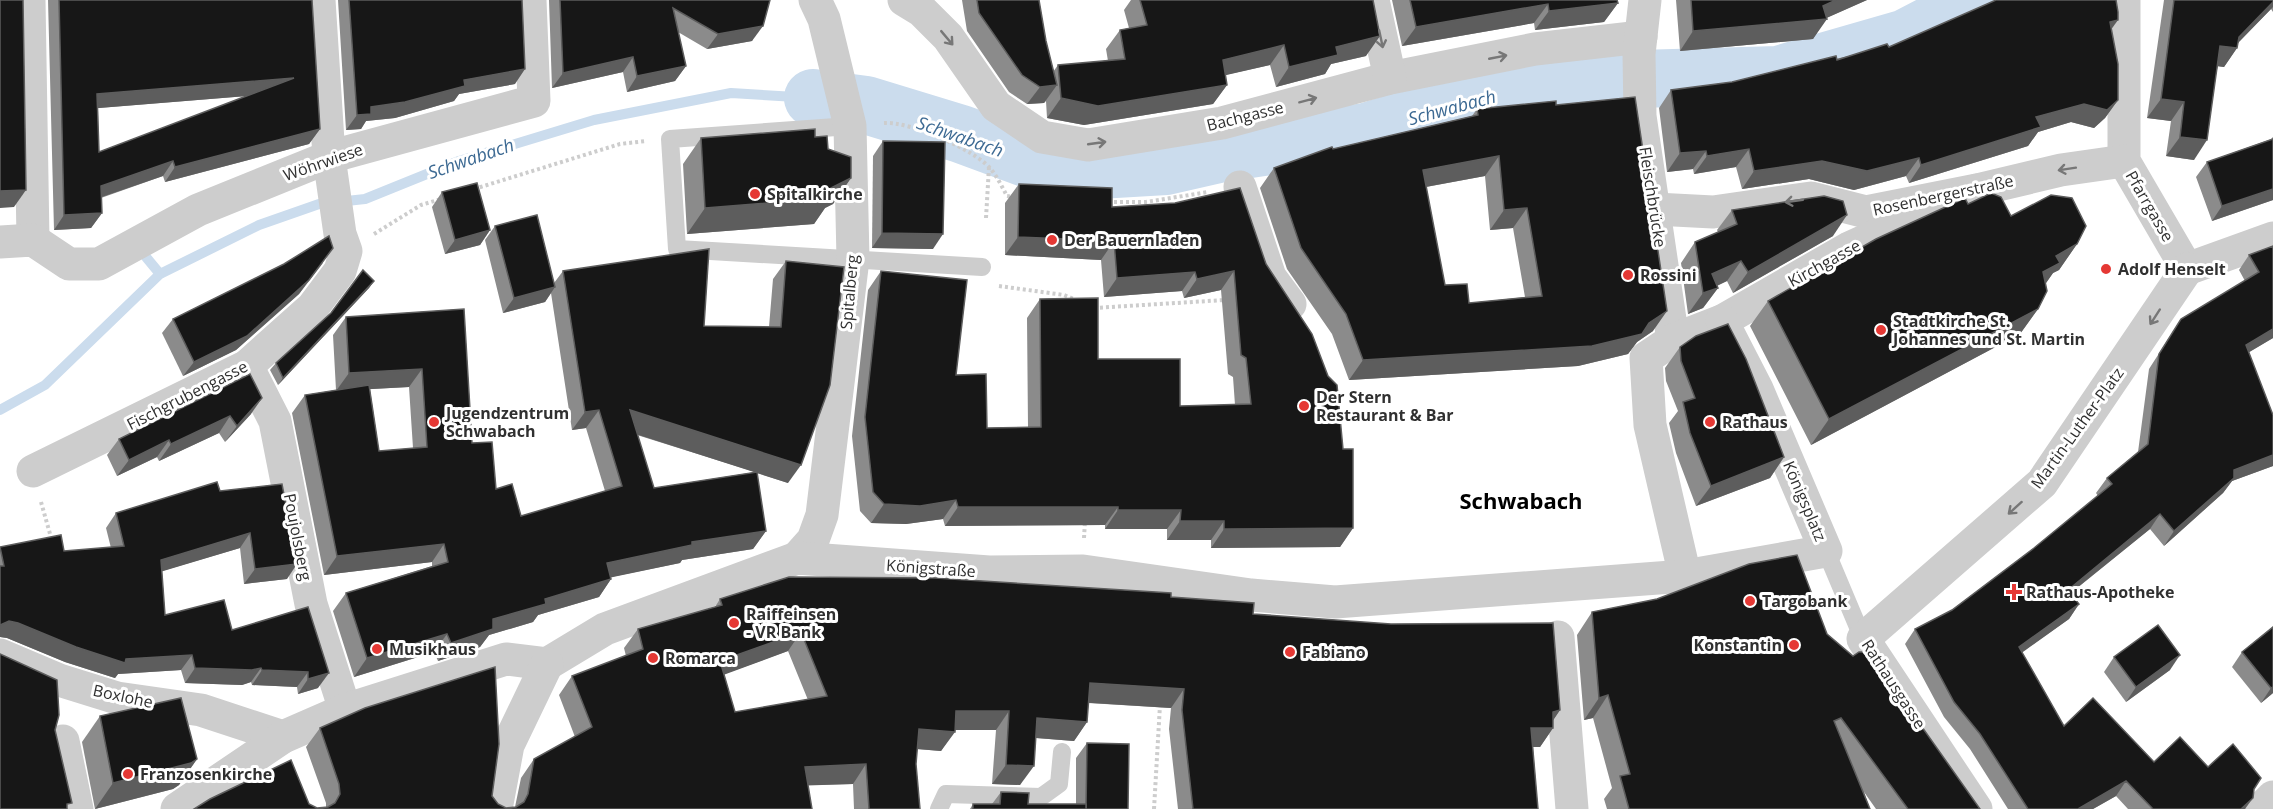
<svg xmlns="http://www.w3.org/2000/svg" width="2273" height="809" viewBox="0 0 2273 809" font-family="'Open Sans',sans-serif">
  <rect width="100%" height="100%" fill="#fff"/>
  <g fill="none" stroke-linecap="round" stroke-linejoin="round">
    <g stroke="#cbdced" stroke-width="10">
      <path d="M146,257L160,274"/>
      <path d="M0,410L45,385L160,274L259,225L319,204L365,199L459,161L594,120L731,93L813,98"/>
    </g>
    <path stroke="#cbdced" stroke-width="58" d="M813,98L866,105L961,134L1064,172L1166,166L1223,153L1366,132L1477,97L1604,80L1778,75L1906,38L1979,0"/>
    <g stroke="#cdcdcd" stroke-width="4" stroke-dasharray="3 3" stroke-linecap="butt">
      <path d="M884,123C909,121 973,149 990,168C997,176 1002,187 1007,196L1014,197"/>
      <path d="M474,189L620,144L646,141"/>
      <path d="M1108,202H1146L1208,192"/>
      <path d="M986,218L989,167"/>
      <path d="M374,234L421,205L441,199"/>
      <path d="M999,286L1064,295L1076,300"/>
      <path d="M1094,308L1225,300"/>
      <path d="M41,502L52,541"/>
      <path d="M1084,538L1085,521"/>
      <path d="M1154,809L1160,705"/>
    </g>
    <g stroke="#cdcdcd" stroke-width="18">
      <path d="M850,126L670,139L677,249L982,267"/>
      <path d="M1826,551L1863,639"/>
      <path d="M939,809L946,794L1041,797L1059,784L1062,752"/>
    </g>
    <g stroke="#cdcdcd" stroke-width="33">
      <path d="M29,0L33,240"/>
      <path d="M904,0L922,11L948,37L996,106L1042,137L1088,145L1222,123L1390,78L1535,49L1641,37"/>
      <path d="M1373,0L1390,78"/>
      <path d="M1645,0L1639,54L1640,116L1673,340"/>
      <path d="M2124,0V161L2187,269"/>
      <path d="M1240,187L1270,277L1290,304"/>
      <path d="M1655,209L1713,212L1811,198L1866,212L1977,190L2061,170L2124,161"/>
      <path d="M0,242L33,240L69,264H99L198,210L329,157L534,101L530,0"/>
      <path d="M2187,269L2273,238"/>
      <path d="M247,366L275,421L311,604L345,710"/>
      <path d="M33,471L247,366L313,307L340,271L346,251L340,234L329,157L319,0"/>
      <path d="M797,558L813,540L822,515L853,259L850,126L824,19L815,0"/>
      <path d="M1685,576L1650,425L1646,358L1673,340L1722,321L1849,248L1977,190"/>
      <path d="M1558,637L1572,809"/>
      <path d="M0,655L59,680L117,698L201,710L283,737"/>
      <path d="M547,664L605,629L797,558L989,572L1083,571L1251,595L1335,602L1685,576L1826,551L1757,389L1722,321"/>
      <path d="M63,741L77,809"/>
      <path d="M177,809L283,737L345,710L506,659L547,664"/>
      <path d="M496,809L508,745L547,664"/>
      <path d="M1976,809L1863,639L2042,483L2187,269"/>
      <path d="M2261,809L2273,797"/>
    </g>
  </g>
  <g fill="#8b8b8b" fill-rule="evenodd">
    <path d="M48,0H312L320,129L309,144L165,182L163,176L101,198L102,213L91,228L54,230ZM247,96L99,152L98,108Z"/>
    <path d="M338,0H522L515,84L459,94L454,101L395,118L366,121L361,129L346,130Z"/>
    <path d="M549,0H770L752,41L707,49L678,32L686,66L675,81L627,92L623,72L552,88Z"/>
    <path d="M962,0H1039L1046,41L1053,72L1058,65L1108,61L1106,49L1120,30L1129,28L1124,10L1131,0H1373L1366,56L1331,64L1325,74L1276,87L1270,65L1225,75L1227,85L1213,104L1084,125L1047,118L1046,101L1044,103L1027,104L1009,92L967,31Z"/>
    <path d="M1392,0H1617L1618,3L1604,22L1535,30L1534,23L1402,46Z"/>
    <path d="M1676,0H1867L1826,18L1813,39L1680,51Z"/>
    <path d="M2164,0H2273V12L2271,9L2238,43L2237,48L2224,67L2218,66L2194,160L2166,156L2171,121L2147,118Z"/>
    <path d="M2111,29L2118,100L2105,118L2094,128L2071,122L2038,132L2028,146L1909,183L1906,176L1854,190L1809,179L1742,189L1736,167L1694,174L1693,169L1667,172L1659,108L1671,90L1732,82L1889,47Z"/>
    <path d="M1556,105L1653,331L1637,342L1628,354L1578,366L1349,380L1332,334L1287,269L1260,188L1274,168L1333,149L1472,116L1477,109ZM1485,176L1490,230L1513,228L1525,297L1469,303L1445,285L1426,187Z"/>
    <path d="M815,137L828,149L851,178L833,204L825,208L814,224L687,234L683,164L701,138Z"/>
    <path d="M2273,137V200L2212,221L2196,177L2207,162L2271,139Z"/>
    <path d="M883,141L933,249L872,248L873,156Z"/>
    <path d="M1019,184L1112,207L1266,264L1343,449L1353,528L1340,547L1211,548V540H1167V529H1105V525L945,526L943,519L906,524L871,523L860,511L852,436L868,290L881,271L956,375L987,428L1028,427L1027,318L1040,299L1098,359L1180,406L1235,405L1233,377L1228,374L1221,290L1184,298L1182,291L1104,297L1101,260L1005,255V203Z"/>
    <path d="M442,192L490,230L480,245L445,254L432,207Z"/>
    <path d="M1968,204L2011,216L2077,244L2059,270L2053,273L2045,284L2038,309L2020,334L1811,445L1750,326L1768,301Z"/>
    <path d="M1732,210L1833,236L1733,293L1727,281L1717,286L1718,288L1703,308L1688,314L1681,263L1695,242L1718,232L1717,230Z"/>
    <path d="M495,226L554,283L563,271L704,326L769,327L773,279L786,261L788,483L757,473L766,531L753,549L682,560L680,563L611,577V579L599,597L538,615L533,622L489,635L480,647L438,661L434,652L354,677L333,611L346,593L432,566V562L324,575L292,413L305,395L336,390L333,335L346,317L464,309L472,443L496,489L521,516L605,491L586,428L572,430L551,293L545,302L503,313L485,240ZM409,387L413,448L379,451L370,389ZM637,435L755,472L654,488Z"/>
    <path d="M2273,246V338L2249,352L2273,466L2232,481L2223,493L2164,546L2150,529L2071,593L2079,604L2069,619L2022,652L2064,726L2154,762L2208,767L2254,789L2245,809H2128L2116,796L2093,809H2008L1970,749L1944,717L1905,644L1915,629L1952,610L2034,548L2098,496L2096,493L2107,478L2138,452L2149,369L2181,319L2245,281L2239,270L2249,255Z"/>
    <path d="M323,263L299,294L236,350L183,376L162,333L173,319Z"/>
    <path d="M374,281L369,288L278,385L270,370L276,363L331,313Z"/>
    <path d="M1680,347L1784,457L1770,478L1696,506L1676,453L1669,423L1678,411L1666,381L1665,368Z"/>
    <path d="M250,374L251,414L225,442L219,433L159,461L157,457L117,476L107,455L119,439Z"/>
    <path d="M220,491L287,579L244,584L240,548L162,571L165,615L232,630L308,607L318,688L298,694L297,687L252,685L251,682L242,685L185,683L181,670L118,674L115,678L65,662L7,638L0,637V548L64,551L111,548L106,528L116,513Z"/>
    <path d="M1171,597L1253,614L1560,710L1553,720V728L1540,747H1533L1538,809H1178L1169,729L1171,708L1088,703L1087,722L1074,741L1036,738L1020,785L992,784L996,730H955L941,751L917,749L916,764L920,809H854L853,784L808,785L812,809H194L309,804L317,808H326V803L306,747L320,728L492,796L498,804L506,808L515,807L521,778L534,759L575,737L559,695L572,676L626,656L624,648L638,629L715,607L720,599ZM788,651L808,700L735,712L724,674Z"/>
    <path d="M1592,612L1827,634L1980,809H1876L1864,792L1870,809H1607L1604,799L1612,788L1593,718L1584,720L1577,635Z"/>
    <path d="M2273,627V693L2261,703L2232,667L2242,652Z"/>
    <path d="M2114,657L2170,670L2126,702L2104,672Z"/>
    <path d="M100,716L197,759L179,785L173,789L95,809L82,742Z"/>
    <path d="M1087,743L1128,809H970L973,804H992L1001,792L1028,804H1076V758Z"/>
  </g>
  <g fill="#5d5d5d">
    <path d="M1836,0H1867L1822,20L1827,19L1813,39L1680,51L1693,31L1823,6Z"/>
    <path d="M2273,2V7L2271,9L2234,47L2237,48L2224,67L2207,65L2220,46L2239,37Z"/>
    <path d="M1618,3L1604,22L1535,30L1549,11Z"/>
    <path d="M1548,4L1534,23L1402,46L1416,27Z"/>
    <path d="M2118,20L2105,38L2110,22Z"/>
    <path d="M763,26L752,41L707,49L718,34Z"/>
    <path d="M1380,36L1366,56L1331,64L1325,74L1276,87L1289,67L1336,47Z"/>
    <path d="M1284,45L1270,65L1209,79L1223,60Z"/>
    <path d="M633,57L623,72L552,88L563,73Z"/>
    <path d="M686,66L675,81L627,92L637,76Z"/>
    <path d="M525,69L515,84L459,94L454,101L395,118L366,121L361,129L346,130L357,115L371,107L464,80Z"/>
    <path d="M294,78L284,93L87,109L97,94Z"/>
    <path d="M1057,85L1044,103L1027,104L1040,87Z"/>
    <path d="M1227,85L1213,104L1084,125L1047,118L1061,98Z"/>
    <path d="M2161,99L2184,102L2171,121L2147,118Z"/>
    <path d="M2118,100L2105,118L2094,128L2071,122L2038,132L2028,146L1909,183L1921,165L2036,117L2084,104Z"/>
    <path d="M320,129L309,144L165,182L175,167Z"/>
    <path d="M2180,137L2207,140L2194,160L2166,156Z"/>
    <path d="M1749,149L1736,167L1694,174L1707,156Z"/>
    <path d="M1706,151L1693,169L1667,172L1680,153Z"/>
    <path d="M1499,156L1485,176L1409,190L1423,170Z"/>
    <path d="M1919,158L1906,176L1854,190L1809,179L1742,189L1754,171L1822,161Z"/>
    <path d="M173,161L163,176L90,201L101,186Z"/>
    <path d="M851,178L833,204L825,208L814,224L687,234L705,208L831,188Z"/>
    <path d="M2273,189V200L2212,221L2222,206Z"/>
    <path d="M26,190L14,207L0,208V191Z"/>
    <path d="M1527,208L1513,228L1490,230L1504,210Z"/>
    <path d="M102,213L91,228L54,230L64,215Z"/>
    <path d="M1847,215L1833,236L1733,293L1748,272Z"/>
    <path d="M490,230L480,245L445,254L455,240Z"/>
    <path d="M882,233L943,234L933,249L872,248Z"/>
    <path d="M1018,237L1114,241L1101,260L1005,255Z"/>
    <path d="M2077,244L2059,270L2053,273L2042,289L2043,272L2056,256Z"/>
    <path d="M333,248L299,294L236,350L183,376L194,362Z"/>
    <path d="M1741,261L1727,281L1703,292L1712,274Z"/>
    <path d="M1234,271L1221,290L1184,298L1197,279Z"/>
    <path d="M1195,272L1182,291L1104,297L1117,278Z"/>
    <path d="M374,281L369,288L278,385L283,378Z"/>
    <path d="M555,287L545,302L503,313L514,298Z"/>
    <path d="M1718,288L1703,308L1688,314L1703,293Z"/>
    <path d="M2038,309L2020,334L1811,445L1829,419Z"/>
    <path d="M1667,311L1653,331L1637,342L1628,354L1578,366L1349,380L1363,360L1649,323Z"/>
    <path d="M2273,329V338L2236,360L2246,345Z"/>
    <path d="M422,369L409,387L336,391L349,373Z"/>
    <path d="M262,398L251,414L225,442L237,426Z"/>
    <path d="M599,410L586,428L572,430L585,412Z"/>
    <path d="M630,410L801,465L788,483L617,428Z"/>
    <path d="M230,416L219,433L159,461L171,444Z"/>
    <path d="M169,440L157,457L117,476L129,460Z"/>
    <path d="M2273,455V466L2232,481L2223,493L2164,546L2174,531L2234,470Z"/>
    <path d="M1784,457L1770,478L1696,506L1711,486Z"/>
    <path d="M956,500L943,519L906,524L871,523L884,504Z"/>
    <path d="M958,507H1118L1105,525L945,526Z"/>
    <path d="M1118,510H1181L1167,529H1105Z"/>
    <path d="M2160,514L2150,529L2057,604L2068,590Z"/>
    <path d="M1180,521H1224L1211,540H1167Z"/>
    <path d="M1353,528L1340,547L1211,548L1224,529Z"/>
    <path d="M766,531L753,549L682,560L680,563L594,581L607,563L692,542Z"/>
    <path d="M250,533L240,548L150,575L161,560Z"/>
    <path d="M444,544L432,562L324,575L337,556Z"/>
    <path d="M297,564L287,579L244,584L255,569Z"/>
    <path d="M611,579L599,597L538,615L533,622L489,635L480,647L438,661L451,643L493,619L545,599Z"/>
    <path d="M2079,604L2069,619L2009,662L2019,647Z"/>
    <path d="M9,621L18,623L126,659L192,655L181,670L118,674L115,678L65,662L7,638L0,637V625Z"/>
    <path d="M801,632L788,651L707,681L720,661Z"/>
    <path d="M447,634L434,652L354,677L367,658Z"/>
    <path d="M2180,655L2170,670L2126,702L2136,687Z"/>
    <path d="M195,668H261L251,682L242,685L185,683Z"/>
    <path d="M262,670L308,672L297,687L252,685Z"/>
    <path d="M329,673L318,688L298,694L308,679Z"/>
    <path d="M1090,683L1184,689L1171,708L1076,702Z"/>
    <path d="M2273,687V693L2261,703L2271,688Z"/>
    <path d="M1608,695L1593,718L1584,720L1599,698Z"/>
    <path d="M1560,710L1548,728H1553L1540,747H1518L1531,728L1553,712Z"/>
    <path d="M956,711H1009L996,730H943Z"/>
    <path d="M1037,718L1087,722L1074,741L1024,737Z"/>
    <path d="M919,729L955,732L941,751L905,748Z"/>
    <path d="M197,759L179,785L173,789L95,809L113,783Z"/>
    <path d="M866,764L853,784L791,786L805,767Z"/>
    <path d="M1006,765L1034,766L1020,785L992,784Z"/>
    <path d="M2126,781L2116,796L2093,809H2078Z"/>
    <path d="M2253,798L2245,809H2241Z"/>
  </g>
  <g fill="#171717" stroke="#5d5d5d" stroke-width="1.5" fill-rule="evenodd">
    <path d="M0,0H23L26,190L0,191Z"/>
    <path d="M59,0H312L320,129L175,167L173,161L101,186L102,213L64,215ZM294,78L99,152L97,94Z"/>
    <path d="M349,0H522L525,69L464,80L465,86L405,102L371,107V114L357,115Z"/>
    <path d="M560,0H770L763,26L718,34L673,8L686,66L637,76L633,57L563,73Z"/>
    <path d="M977,0H1039L1046,41L1057,85L1040,87L1022,75L979,13Z"/>
    <path d="M1140,0H1373L1380,36L1336,47L1338,55L1289,67L1284,45L1223,60L1227,85L1098,106L1061,98L1058,65L1125,59L1120,30L1147,25Z"/>
    <path d="M1410,0H1617L1618,3L1549,11L1548,4L1416,27Z"/>
    <path d="M1691,0H1836L1823,6L1827,19L1693,31Z"/>
    <path d="M1996,0H2116L2118,12V20L2110,22L2118,64V100L2107,110L2084,104L2036,117L2041,127L1921,165L1919,158L1867,171L1822,161L1754,171L1749,149L1707,156L1706,151L1680,153L1671,90L1732,82L1836,56L1837,60L1887,44L1889,47Z"/>
    <path d="M2174,0H2273V2L2239,37L2237,48L2220,46L2207,140L2180,137L2184,102L2161,99Z"/>
    <path d="M1635,97L1667,311L1649,323L1642,334L1592,346L1363,360L1346,314L1301,248L1274,168L1332,147L1333,149L1478,115L1477,109L1556,101V105ZM1499,156L1504,210L1527,208L1542,296L1469,303L1467,284L1445,285L1423,170Z"/>
    <path d="M815,129V137L827,136L828,149L851,157V178L831,188L832,198L705,208L701,138Z"/>
    <path d="M2273,139V189L2222,206L2207,162Z"/>
    <path d="M883,141L945,142L943,234L882,233Z"/>
    <path d="M477,183L490,230L455,240L442,192Z"/>
    <path d="M1019,184L1112,188V207L1175,203L1240,188L1266,264L1312,334L1328,376L1337,385L1343,449H1353V528L1224,529V521H1180L1181,510H1118V507H958L956,500L920,506L884,504L873,492L865,417L881,271L967,280L956,375L986,374L987,428L1041,427L1040,299L1098,298V359H1180V406L1251,404L1246,358L1241,355L1234,271L1197,279L1195,272L1117,278L1114,241L1018,237Z"/>
    <path d="M1991,193L2001,197L2011,216L2051,195L2072,198L2086,226L2077,244L2056,256L2060,263L2043,272L2047,291L2038,309L1829,419L1768,301L1876,239L1965,198L1968,204Z"/>
    <path d="M1824,196L1843,201L1847,215L1748,272L1741,261L1712,274L1718,288L1703,293L1695,242L1737,224L1732,210Z"/>
    <path d="M537,215L555,287L514,298L495,226Z"/>
    <path d="M329,236L333,248L309,280L247,336L194,362L173,319L284,264Z"/>
    <path d="M2273,246V329L2246,345L2273,415V455L2234,470V478L2174,531L2160,514L2068,590L2079,604L2019,647L2064,726L2093,698L2154,762L2180,737L2208,767L2233,744L2261,778L2254,789L2253,798L2241,809H2153L2126,781L2078,809H2028L1980,734L1954,702L1915,629L1952,610L2034,548L2112,484L2107,478L2148,444L2159,354L2181,319L2259,272L2249,255Z"/>
    <path d="M709,249L704,326L781,327L786,261L844,267L830,385L801,465L630,410L654,488L757,472L766,531L692,542V545L607,563L611,579L545,599L546,604L493,619V629L451,643L447,634L367,658L346,593L448,562L444,544L337,556L305,395L369,385L379,451L427,447L422,369L349,373L346,317L464,309L472,443L492,442L496,489L512,484L521,516L622,486L599,410L585,412L563,271Z"/>
    <path d="M363,270L374,281L283,378L276,363L331,313Z"/>
    <path d="M1728,324L1746,359L1784,457L1711,486L1690,433L1683,402L1695,398L1681,361L1680,347L1696,336Z"/>
    <path d="M250,374L262,398L237,426L230,416L171,444L169,440L129,460L119,439Z"/>
    <path d="M217,482L220,491L282,484L297,564L255,569L250,533L161,560L165,615L224,600L232,630L308,607L329,673L308,679V672L262,670L261,668L252,670L195,668L192,655L126,659L125,663L76,647L18,623L9,621L0,625V566H4L0,547L61,535L64,551L124,546L116,513Z"/>
    <path d="M1797,555L1827,634L1853,656L1859,652H1869L1980,809H1908L1841,718L1834,721L1870,809H1629L1620,776L1630,774L1608,695L1599,698L1592,612L1657,599L1749,564Z"/>
    <path d="M789,577L935,578L1171,593V597L1254,603L1253,614L1391,624L1553,623L1560,710L1553,712V728H1531L1538,809H1193L1182,710L1184,689L1090,683L1087,722L1037,718L1034,766L1006,765L1009,711H956L955,732L919,729L916,764L920,809H869L866,764L805,767L812,809H194L210,799L291,760L309,804L317,808L328,807L335,803L340,794L339,784L320,728L365,708L495,667L499,744L492,796L498,804L506,808L516,807L524,802L528,794L534,759L592,727L572,676L643,649L638,629L722,605L720,599ZM801,632L827,696L735,712L720,661Z"/>
    <path d="M2158,625L2180,655L2136,687L2114,657Z"/>
    <path d="M2273,627V687L2271,688L2242,652Z"/>
    <path d="M0,654L57,680L59,715L55,730L72,803L67,804V809H0Z"/>
    <path d="M181,698L197,759L191,763L113,783L100,716Z"/>
    <path d="M1087,743L1129,744L1128,809H1086Z"/>
    <path d="M1001,792L1029,793L1028,804H1086V809H973V804H1000Z"/>
  </g>
  <defs><path id="oneway-shaft" d="M-6 0H5M1.5-3L5.5 0L1.5 3" fill="none" stroke-width="1.6" stroke-linecap="round" stroke-linejoin="round" transform="scale(1.5)"/></defs>
  <g stroke="#777">
    <use href="#oneway-shaft" transform="translate(947 38) rotate(50)"/>
    <use href="#oneway-shaft" transform="translate(1381 39) rotate(78)"/>
    <use href="#oneway-shaft" transform="translate(1498 57) rotate(-11)"/>
    <use href="#oneway-shaft" transform="translate(1308 100) rotate(-15)"/>
    <use href="#oneway-shaft" transform="translate(1097 143) rotate(-8)"/>
    <use href="#oneway-shaft" transform="translate(2067 169) rotate(171)"/>
    <use href="#oneway-shaft" transform="translate(1794 201) rotate(172)"/>
    <use href="#oneway-shaft" transform="translate(2155 317) rotate(123)"/>
    <use href="#oneway-shaft" transform="translate(2015 508) rotate(138)"/>
  </g>
  <g fill="#e53834" stroke="#fff" stroke-width="2">
    <circle cx="755" cy="194" r="6"/>
    <circle cx="1052" cy="240" r="6"/>
    <circle cx="2106" cy="269" r="6"/>
    <circle cx="1628" cy="275" r="6"/>
    <circle cx="1881" cy="330" r="6"/>
    <circle cx="1304" cy="406" r="6"/>
    <circle cx="434" cy="422" r="6"/>
    <circle cx="1710" cy="422" r="6"/>
    <path d="M2011 583h6v6h6v6h-6v6h-6v-6h-6v-6h6z"/>
    <circle cx="1750" cy="601" r="6"/>
    <circle cx="734" cy="623" r="6"/>
    <circle cx="1794" cy="645" r="6"/>
    <circle cx="377" cy="649" r="6"/>
    <circle cx="1290" cy="652" r="6"/>
    <circle cx="653" cy="658" r="6"/>
    <circle cx="128" cy="774" r="6"/>
  </g>
  <g text-anchor="middle" stroke-width="6" stroke-linejoin="round" paint-order="stroke">
    <g font-size="16" fill="#303030" stroke="#fff">
      <text transform="translate(1245 116) rotate(-14)" y="6">Bachgasse</text>
      <text transform="translate(323 162) rotate(-19)" y="6">Wöhrwiese</text>
      <text transform="translate(1943 195) rotate(-12)" y="6">Rosenbergerstraße</text>
      <text transform="translate(1653 197) rotate(81)" y="6">Fleischbrücke</text>
      <text transform="translate(2150 206) rotate(60)" y="6">Pfarrgasse</text>
      <text transform="translate(1824 263) rotate(-29)" y="6">Kirchgasse</text>
      <text transform="translate(849 292) rotate(-85)" y="6">Spitalberg</text>
      <text transform="translate(187 395) rotate(-27)" y="6">Fischgrubengasse</text>
      <text transform="translate(2077 428) rotate(-54)" y="6">Martin-Luther-Platz</text>
      <text transform="translate(1805 501) rotate(67)" y="6">Königsplatz</text>
      <text transform="translate(298 537) rotate(79)" y="6">Poujolsberg</text>
      <text transform="translate(931 568) rotate(4)" y="6">Königstraße</text>
      <text transform="translate(1894 684) rotate(57)" y="6">Rathausgasse</text>
      <text transform="translate(123 696) rotate(12)" y="6">Boxlohe</text>
    </g>
    <g font-size="16" font-weight="bold" fill="#303030" stroke="#fff" text-anchor="start">
      <text x="767" y="200">Spitalkirche</text>
      <text x="1064" y="246">Der Bauernladen</text>
      <text x="2118" y="275">Adolf Henselt</text>
      <text x="1640" y="281">Rossini</text>
      <text x="1893" y="327">Stadtkirche St.<tspan x="1893" dy="18">Johannes und St. Martin</tspan></text>
      <text x="1316" y="403">Der Stern<tspan x="1316" dy="18">Restaurant &amp; Bar</tspan></text>
      <text x="446" y="419">Jugendzentrum<tspan x="446" dy="18">Schwabach</tspan></text>
      <text x="1722" y="428">Rathaus</text>
      <text x="2026" y="598">Rathaus-Apotheke</text>
      <text x="1762" y="607">Targobank</text>
      <text x="746" y="620">Raiffeinsen<tspan x="746" dy="18">- VR Bank</tspan></text>
      <text x="1782" y="651" text-anchor="end">Konstantin</text>
      <text x="389" y="655">Musikhaus</text>
      <text x="1302" y="658">Fabiano</text>
      <text x="665" y="664">Romarca</text>
      <text x="140" y="780">Franzosenkirche</text>
    </g>
    <g font-size="18" font-style="italic" fill="#3d6a93" stroke="#fff">
      <text transform="translate(1452 108) rotate(-15)" y="6">Schwabach</text>
      <text transform="translate(960 137) rotate(19)" y="6">Schwabach</text>
      <text transform="translate(471 159) rotate(-19)" y="6">Schwabach</text>
    </g>
    <g font-size="22" font-weight="bold" fill="#000" stroke="#fff">
      <text x="1521" y="509">Schwabach</text>
    </g>
  </g>
</svg>
